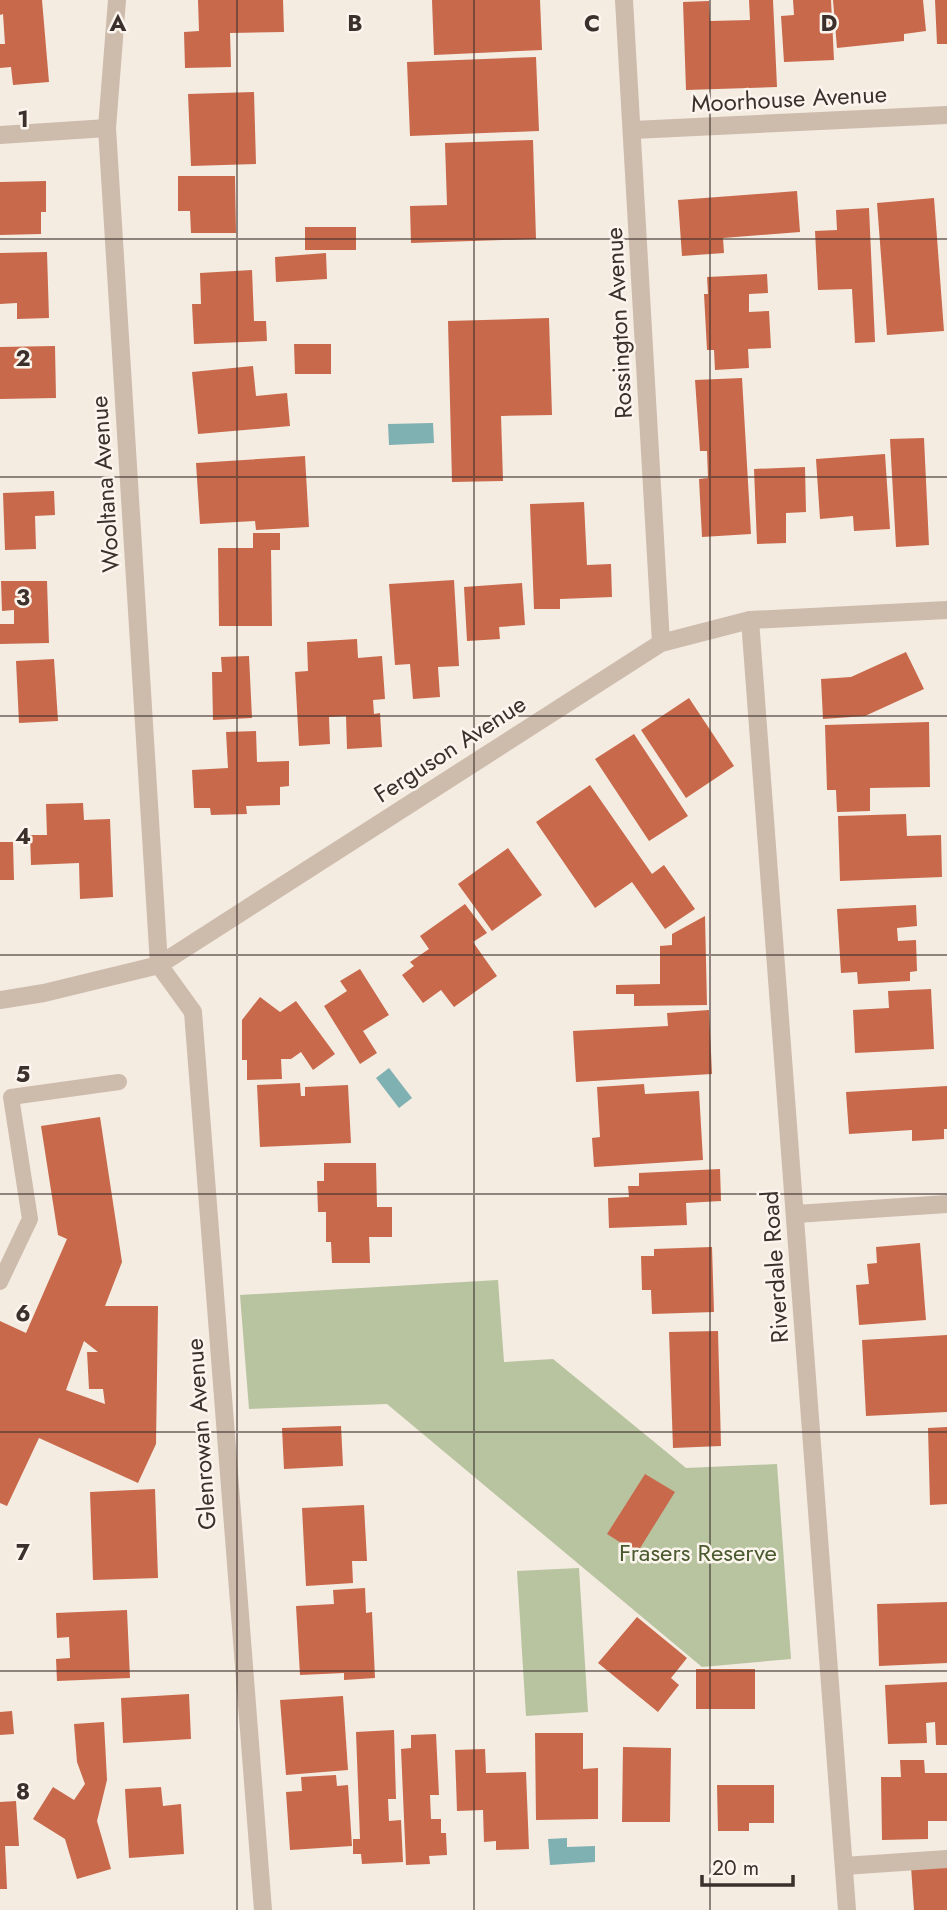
<svg xmlns="http://www.w3.org/2000/svg" width="947" height="1910" viewBox="0 0 947 1910" font-family="Jost,sans-serif">
  <rect width="100%" height="100%" fill="#f4ebe1"/>
  <g fill="#b8c4a0">
    <path d="M498,1280L504,1362L553,1359L686,1468L777,1464L791,1659L702,1667L387,1404L249,1409L240,1295Z"/>
    <path d="M579,1568L588,1712L526,1716L517,1571Z"/>
  </g>
  <g fill="#7fb0b2">
    <path d="M433,423L434,443L389,445L388,424Z"/>
    <path d="M389,1068L412,1098L399,1108L376,1078Z"/>
    <path d="M567,1838V1847L595,1846V1862L550,1865L548,1839Z"/>
  </g>
  <g fill="#c8694b" fill-rule="evenodd">
    <path d="M0,0H42L49,82L13,85L11,67L0,68V44H5L3,14L0,15Z"/>
    <path d="M198,0H283L284,32L230,33L231,67L185,68L184,32L199,31Z"/>
    <path d="M432,0H540L542,50L434,55Z"/>
    <path d="M749,0H773L777,87L686,90L683,2L709,1L710,21L750,20Z"/>
    <path d="M793,0H831L834,60L784,62L781,16L794,15Z"/>
    <path d="M833,0H923L926,31L904,34V41L837,48Z"/>
    <path d="M935,0H947V44H937Z"/>
    <path d="M536,57L539,131L410,136L407,62Z"/>
    <path d="M254,92L256,164L191,166L188,94Z"/>
    <path d="M533,140L536,239L411,243L410,206L447,205L445,143Z"/>
    <path d="M178,176H235L236,233H191L190,211H178Z"/>
    <path d="M46,181V212H41V234L0,235V182Z"/>
    <path d="M797,191L800,232L723,238L724,253L682,256L678,200Z"/>
    <path d="M934,198L944,331L887,335L877,203Z"/>
    <path d="M869,208L875,342L855,343L852,289L818,290L815,231L837,230L836,210Z"/>
    <rect x="305" y="227" width="51" height="23"/>
    <path d="M47,252L49,318L17,319V303L0,304V253Z"/>
    <path d="M326,253L327,279L276,282L275,257Z"/>
    <path d="M252,270L254,321H266L267,341L194,344L192,304H201L200,273Z"/>
    <path d="M767,274L768,293L749,294V312L769,311L771,348L748,349L749,368L715,370L714,350H707L704,294H708L707,277Z"/>
    <path d="M549,318L552,415L501,416L503,481L452,482L448,321Z"/>
    <path d="M294,344H331V374H295Z"/>
    <path d="M55,346L56,398L0,399V347Z"/>
    <path d="M253,366L256,396L287,393L290,426L198,434L192,372Z"/>
    <path d="M742,378L751,534L702,537L699,479L708,478L707,451H700L695,380Z"/>
    <path d="M924,438L929,545L896,547L890,439Z"/>
    <path d="M885,454L890,529L854,531L853,516L820,519L816,459Z"/>
    <path d="M305,456L309,527L256,530L255,521L200,524L196,463Z"/>
    <path d="M805,467L806,512L786,513V543L757,544L754,469Z"/>
    <path d="M54,491L55,515L35,516L36,549L5,550L3,493Z"/>
    <path d="M584,502L587,565L611,564L612,597L560,599V609H534L530,504Z"/>
    <path d="M253,533H280V550H271L272,626H219L218,548H253Z"/>
    <path d="M454,580L459,666L438,667L440,697L413,699L410,664L395,665L389,584Z"/>
    <path d="M1,581H47L49,643L0,644V624H14V610L2,611Z"/>
    <path d="M522,583L525,625L499,627L500,639L467,641L464,587Z"/>
    <path d="M357,639L358,658L382,656L385,699L373,700L374,714L380,713L382,747L347,749L346,716L329,717L330,744L299,746L295,672L308,671L307,642Z"/>
    <path d="M906,652L924,689L865,716L823,719L821,679L851,677Z"/>
    <path d="M249,656L252,718L213,720L212,672H222L221,657Z"/>
    <path d="M54,659L58,721L19,723L16,661Z"/>
    <path d="M689,698L734,766L686,798L641,730Z"/>
    <path d="M929,722L930,787L870,788V811L837,812L836,790H827L825,725Z"/>
    <path d="M256,731L257,762L289,761V786L280,787V805L246,806L247,814L211,815L210,808H194L192,770L228,768L226,732Z"/>
    <path d="M634,734L688,816L649,841L595,759Z"/>
    <path d="M590,785L652,874L664,865L695,909L665,929L632,882L595,908L536,822Z"/>
    <path d="M83,803L84,820L110,819L113,897L80,899L79,863L31,865L30,835H47L46,804Z"/>
    <path d="M906,814L907,836L941,835L942,877L840,881L838,816Z"/>
    <path d="M0,842H13L14,880H0Z"/>
    <path d="M508,848L542,895L492,931L458,884Z"/>
    <path d="M465,904L487,933L473,942L497,976L454,1007L441,990L423,1003L402,975L414,966L410,962L429,949L420,936Z"/>
    <path d="M916,905L917,926L897,928L898,941L916,940L917,971L910,972V981L858,984L857,972L841,973L837,909Z"/>
    <path d="M705,916L707,1005L634,1006V994H616V985L660,984V946L672,945V934Z"/>
    <path d="M360,969L389,1015L363,1031L377,1053L360,1064L324,1006L347,991L340,981Z"/>
    <path d="M931,989L934,1049L855,1053L853,1010L889,1008L888,991Z"/>
    <path d="M260,997L280,1012L296,1001L335,1054L313,1070L301,1052L291,1059H281L282,1079L247,1080V1060H242V1020Z"/>
    <path d="M709,1010L712,1074L576,1082L573,1031L668,1026L667,1013Z"/>
    <path d="M300,1083L301,1096H305V1087L348,1085L351,1143L260,1147L257,1085Z"/>
    <path d="M644,1084L645,1094L699,1091L703,1160L594,1167L592,1138L600,1137L597,1087Z"/>
    <path d="M947,1086V1129H944V1139L912,1141V1130L849,1134L846,1092Z"/>
    <path d="M100,1117L122,1262L105,1306H158L156,1444L138,1483L39,1438L7,1506L0,1503V1321L26,1333L67,1239L58,1235L41,1126ZM84,1341L98,1352H87L89,1389H103L105,1404L66,1390Z"/>
    <path d="M324,1163H376L377,1207H392V1237H369L370,1263H332L331,1242H326V1212H318L317,1181H324Z"/>
    <path d="M720,1169L721,1201L686,1203L687,1225L609,1228L608,1198L629,1197L628,1186H639V1173Z"/>
    <path d="M920,1243L926,1320L859,1325L856,1285L869,1284L867,1264L877,1263L876,1247Z"/>
    <path d="M712,1247L714,1312L652,1314L651,1290H642L641,1256H654V1249Z"/>
    <path d="M718,1331L721,1446L673,1448L669,1332Z"/>
    <path d="M947,1335V1412L866,1416L862,1340Z"/>
    <path d="M341,1426L343,1466L284,1469L282,1428Z"/>
    <path d="M947,1427V1504L930,1505L928,1428Z"/>
    <path d="M645,1474L675,1492L637,1553L607,1534Z"/>
    <path d="M155,1489L158,1578L93,1580L90,1492Z"/>
    <path d="M364,1505L367,1561H352L353,1583L306,1586L302,1508Z"/>
    <path d="M365,1588L366,1613L372,1612L375,1678L344,1680V1673L300,1675L296,1606L334,1604L333,1590Z"/>
    <path d="M947,1602V1663L879,1666L877,1604Z"/>
    <path d="M127,1610L130,1678L57,1681L56,1659L70,1658L69,1637L57,1638L56,1613Z"/>
    <path d="M637,1617L687,1658L671,1678L679,1685L658,1712L598,1663Z"/>
    <rect x="696" y="1669" width="59" height="40"/>
    <path d="M947,1682V1745H936L935,1722L926,1723L927,1743L888,1744L885,1685Z"/>
    <path d="M189,1694L191,1739L123,1743L121,1698Z"/>
    <path d="M343,1696L348,1770L286,1775L280,1700Z"/>
    <path d="M12,1711L14,1734L0,1735V1712Z"/>
    <path d="M104,1722L107,1780L97,1821L111,1869L77,1879L65,1839L33,1819L53,1787L74,1800L85,1784L77,1762L74,1724Z"/>
    <path d="M394,1730L396,1799H388L389,1821L401,1820L403,1862L362,1864L361,1854H353V1839H360L356,1732Z"/>
    <path d="M535,1733H583V1769L598,1768V1819L536,1820Z"/>
    <path d="M436,1734L439,1795H430L431,1819H441V1833H446L447,1855L429,1856L430,1864L406,1865L401,1749L411,1748V1735Z"/>
    <path d="M623,1747L671,1748L670,1822H622Z"/>
    <path d="M485,1749L486,1773L526,1772L529,1849L496,1850V1841L484,1842L483,1810L457,1811L455,1750Z"/>
    <path d="M900,1760H924L925,1773H947V1821H928V1839L882,1840L881,1777H901Z"/>
    <path d="M336,1775L337,1786L348,1785L352,1846L290,1850L286,1792L302,1791L301,1777Z"/>
    <path d="M717,1785H774V1823H749V1831H718Z"/>
    <path d="M161,1787L163,1806L181,1804L184,1854L129,1858L125,1789Z"/>
    <path d="M16,1801L19,1846H5L7,1889H0V1802Z"/>
    <path d="M947,1865V1910H914L911,1867Z"/>
  </g>
  <g fill="none" stroke-linecap="round" stroke-linejoin="round">
    <path stroke="#cdbbac" stroke-width="16" d="M0,1282L30,1219L11,1097L119,1082"/>
    <g stroke="#cdbbac" stroke-width="18">
      <path d="M117,0L107,128L159,965L193,1012L263,1910"/>
      <path d="M624,0L661,643"/>
      <path d="M633,130L947,115"/>
      <path d="M0,135L107,128"/>
      <path d="M750,620L847,1910"/>
      <path d="M0,1000L44,993L159,965L661,643L750,620L947,610"/>
      <path d="M796,1214L947,1204"/>
      <path d="M844,1866L947,1859"/>
    </g>
  </g>
  <path fill="none" stroke="#3b302b" stroke-width="2" stroke-opacity="0.55" d="M237,0V1910M474,0V1910M710,0V1910M0,239H947M0,477H947M0,716H947M0,955H947M0,1194H947M0,1432H947M0,1671H947"/>
  <g text-anchor="middle" stroke-width="5" stroke-linejoin="round" paint-order="stroke">
    <g font-size="24" fill="#3b302b" stroke="#fbf5ee">
      <text transform="translate(789 99) rotate(-3)" y="8">Moorhouse Avenue</text>
      <text transform="translate(619 323) rotate(-93)" y="8">Rossington Avenue</text>
      <text transform="translate(105 484) rotate(-94)" y="8">Wooltana Avenue</text>
      <text transform="translate(450 749) rotate(-33)" y="8">Ferguson Avenue</text>
      <text transform="translate(775 1267) rotate(-94)" y="8">Riverdale Road</text>
      <text transform="translate(201 1434) rotate(-94)" y="8">Glenrowan Avenue</text>
    </g>
    <g font-size="24" fill="#4a5a2e" stroke="#fbf5ee">
      <text x="698" y="1561">Frasers Reserve</text>
    </g>
  </g>
  <g font-size="23" text-anchor="middle" font-weight="bold" fill="#3b302b" stroke="#fbf5ee" stroke-width="5" stroke-linejoin="round" paint-order="stroke">
    <text x="118" y="31">A</text>
    <text x="355" y="31">B</text>
    <text x="592" y="31">C</text>
    <text x="829" y="31">D</text>
    <text x="23" y="127">1</text>
    <text x="23" y="366">2</text>
    <text x="23" y="605">3</text>
    <text x="23" y="844">4</text>
    <text x="23" y="1082">5</text>
    <text x="23" y="1321">6</text>
    <text x="23" y="1560">7</text>
    <text x="23" y="1799">8</text>
  </g>
  <path d="M702 1875v10h91v-10" fill="none" stroke="#3b302b" stroke-width="3.5"/>
  <text x="712" y="1875" font-size="21" fill="#3b302b" stroke="#fbf5ee" stroke-width="5" paint-order="stroke">20 m</text>
</svg>
